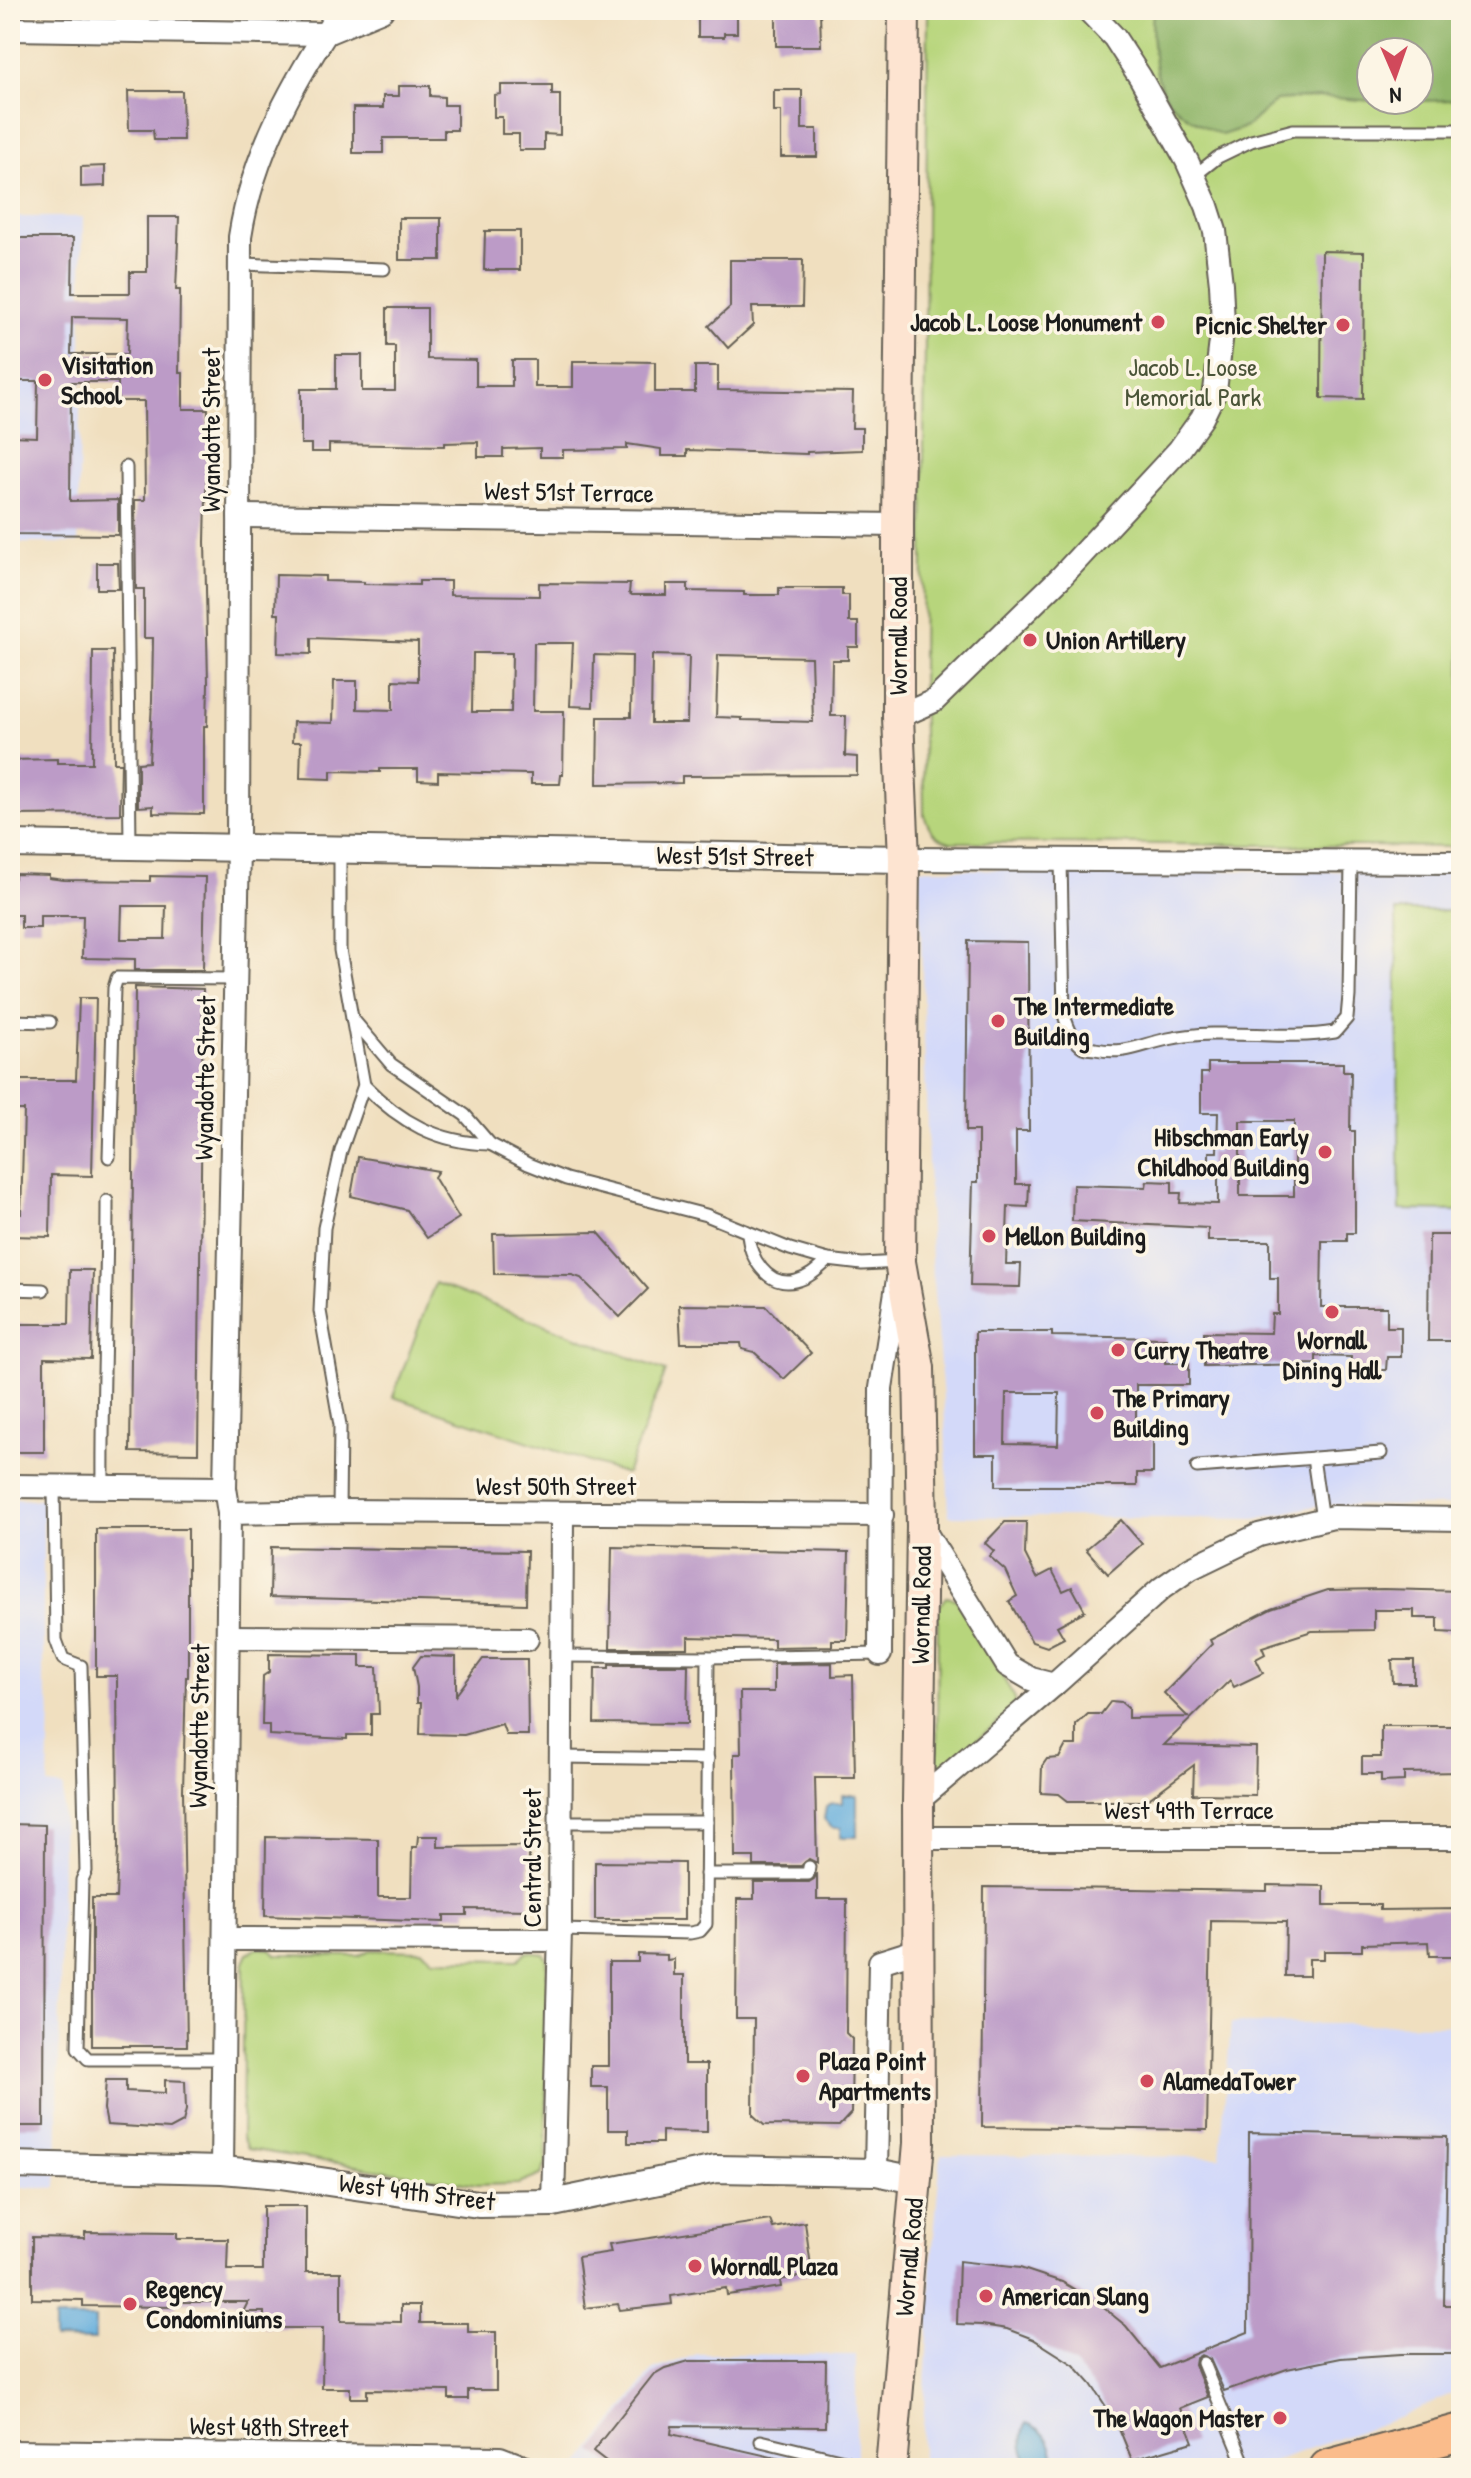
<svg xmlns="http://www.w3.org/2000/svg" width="1471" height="2478" viewBox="0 0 1471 2478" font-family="'Patrick Hand',sans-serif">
  <rect width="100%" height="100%" fill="#fcf5e5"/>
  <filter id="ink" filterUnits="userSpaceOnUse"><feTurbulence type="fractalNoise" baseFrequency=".0125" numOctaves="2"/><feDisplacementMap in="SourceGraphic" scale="16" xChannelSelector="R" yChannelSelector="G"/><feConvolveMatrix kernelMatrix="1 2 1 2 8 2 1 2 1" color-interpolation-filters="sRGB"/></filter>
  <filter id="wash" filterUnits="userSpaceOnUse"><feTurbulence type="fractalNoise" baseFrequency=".006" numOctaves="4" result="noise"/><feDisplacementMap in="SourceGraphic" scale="32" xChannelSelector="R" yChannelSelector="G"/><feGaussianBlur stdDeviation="1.8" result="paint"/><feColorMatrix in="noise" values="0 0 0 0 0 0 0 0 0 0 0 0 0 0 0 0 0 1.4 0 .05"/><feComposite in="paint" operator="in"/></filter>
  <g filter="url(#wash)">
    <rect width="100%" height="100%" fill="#f0dfbf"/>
    <g fill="#d3d9f9">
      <path d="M10,217H83L78,543H10Z"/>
      <path d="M919,869L1461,872V1506L1320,1505L1256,1519L949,1516L945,1420L931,1258Z"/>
      <path d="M10,1499L43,1500V1681L50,1705L48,1785L63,1787L57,2188H10Z"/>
      <path d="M1231,2023L1461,2025V2389L1401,2417L1253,2468H921L932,2259L941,2155L1220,2157Z"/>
      <path d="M698,2354L856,2355V2468H577L653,2370Z"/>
    </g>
    <g fill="#b7d57b" stroke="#6a784c" stroke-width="2" fill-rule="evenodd">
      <path d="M928,10H1461V847L950,842C934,838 929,829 924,815L922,663ZM1371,52H1419V100H1371Z"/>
      <path d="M1396,911H1461V1211L1400,1210Z"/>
      <path d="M435,1283L666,1371L626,1474L393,1397Z"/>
      <path d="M946,1597L956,1599L1015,1698V1709L942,1768L937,1762L938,1607Z"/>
      <path d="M258,1948L271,1949L277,1955L359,1956L370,1950L422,1951L434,1959L518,1960L527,1952L544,1954L547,1960L546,2164L541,2175L519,2184L476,2185L248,2149L242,2138L244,1962L248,1953Z"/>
    </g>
    <path fill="#91b66b" stroke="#566944" stroke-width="2" fill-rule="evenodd" d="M1153,10H1461V96L1454,100L1386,102L1321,97L1277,100L1246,127L1222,135C1202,126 1173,112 1163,91C1153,73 1151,30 1153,10ZM1371,52H1419V100H1371Z"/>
    <g fill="#65aedd" stroke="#40657c" stroke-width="2">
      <path d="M842,1795H857V1837H841V1828H832L824,1819L826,1807L832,1803H842Z"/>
      <path d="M54,2318H95V2340L54,2339Z"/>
      <path d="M1026,2423C1044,2428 1053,2444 1054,2462L1046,2467H1036C1020,2456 1020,2440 1026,2423Z"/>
    </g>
    <g id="blocks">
      <g fill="#bc9bc7" fill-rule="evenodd">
        <path d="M698,10H737V33H724V37H698Z"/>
        <path d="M776,10H820L821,46H776Z"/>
        <path d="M501,85H552V95H560V135L544,134V150H519V134H502V117H494V95L501,94Z"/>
        <path d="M399,86H430V96L444,97V105H457V130H444V138H383V153H353V108H383V96H399Z"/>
        <path d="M774,90H802V129H817V157H781V111H774Z"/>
        <path d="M128,91H182L183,140H154L153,130H129Z"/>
        <path d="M105,166V186L81,187V167Z"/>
        <path d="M147,217H179L176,290H180L179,373H183V409H208L205,542L208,683L207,726H204V814L153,813V806L138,807V763L149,762L152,700L153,638H144V589H136L135,500H145L144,401H118V382H71L70,501L118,500V535L10,534V436L37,437L38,381H10V238H73L72,293H130V272H147ZM72,317L128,318L127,354H71Z"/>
        <rect x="399" y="218" width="42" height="42"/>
        <path d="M485,231H520V270H484Z"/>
        <path d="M1322,251L1364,252L1363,399L1321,398Z"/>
        <path d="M730,260H803L802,307H752L753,325L728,348L709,326L730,307Z"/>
        <path d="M387,308H427V359L476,360V386H512V360H535V387H573V361H596L655,362V392H695V366H718V390L853,392L852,428H862V450L807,452V454L687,450V456H661V449L627,444V449L563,450V457H540V448L503,449V457H478V442L445,443V446L329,444V452H311V444H301V389H336V355H362V391H395V346H387Z"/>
        <path d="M97,563H118L119,589H97Z"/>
        <path d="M276,575L325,576V581L364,582V584L419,585V581H450V595L539,596V583L630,584L629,593L632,595H666V584H688V591L744,592V595H779V588H842V595H849V622H858V647H848V660H832L831,716H846L845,756L857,757V775L682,776V783L597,784L598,717H631L632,656L594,655L593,707L570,706L573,643H534L533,711H564L563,775H561L560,784H531V774H528L438,772V781L418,780V769H380V772L331,771V779L300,778L301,742H292L293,722L333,723L334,681H357V709L393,710V680L418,681V642L311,638V654L278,653L279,614H275ZM473,653H512L511,712H472ZM652,655L689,656L687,723H651ZM718,655L811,657L813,722L742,720V718L716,717Z"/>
        <path d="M93,651H113L114,763H121L120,814L10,815V760L57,759V763H92Z"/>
        <path d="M15,874L49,875V878L64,880L150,881V876L205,877L203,970H135V959L82,958L83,916H40V928H21V915H10V877L15,878ZM122,906H166L165,939H121Z"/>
        <path d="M968,941L1028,942L1029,1131H1016V1184H1029L1028,1207L1008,1206L1006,1264H1021L1020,1287L970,1286L973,1182H978V1131H966Z"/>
        <path d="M135,987L203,989L198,1453L130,1452Z"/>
        <path d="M79,998H96L92,1176L51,1175L50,1237L10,1236V1214H21L24,1110H10V1080H76Z"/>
        <path d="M1208,1063H1343V1071H1351L1350,1131H1355V1233H1347V1241H1322L1321,1307H1387V1327H1401V1357H1387L1386,1370H1351V1357L1316,1356V1364L1204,1366V1332L1271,1333L1272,1314H1278V1278H1270V1241H1208V1228L1072,1221L1073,1185L1146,1187L1147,1181L1172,1182V1193H1181L1180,1203L1218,1204V1169H1209V1152H1217L1218,1113H1201V1073H1208ZM1240,1121H1294V1196H1240Z"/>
        <path d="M358,1157L438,1171L434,1177L459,1218L427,1238L407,1210L351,1196Z"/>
        <path d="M598,1232L648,1289L620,1317L581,1278L572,1275L494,1274L493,1234Z"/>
        <path d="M1429,1235H1461V1341H1428Z"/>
        <path d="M70,1270H93L91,1359L44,1358V1452H10V1324H69Z"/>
        <path d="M679,1305L766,1306L811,1353L784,1379L754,1352L742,1349L741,1343H681Z"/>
        <path d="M975,1332H1052V1336L1166,1338L1165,1363H1189V1385H1136V1432H1153V1473H1137V1486H996V1454H975ZM1006,1393H1059L1058,1445L1005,1444Z"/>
        <path d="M1121,1520L1142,1544L1108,1574L1086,1549Z"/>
        <path d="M1005,1522H1026L1025,1554L1037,1578L1052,1570L1063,1591L1072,1587L1085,1611L1057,1626L1064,1638L1047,1647L1032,1642L1009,1601L1017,1596L1005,1570L989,1556L994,1551L985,1543Z"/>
        <path d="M96,1529H188V1677H186L183,1790L187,2046H92V1898H116L118,1847L117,1676H96Z"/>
        <path d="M271,1547L527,1551L526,1604L270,1597Z"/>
        <path d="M612,1547L849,1552L847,1640H832V1646L774,1647V1639L688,1637V1648H610Z"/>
        <path d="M1383,1589L1461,1591V1626H1458V1633L1438,1632V1618H1414V1610H1374V1630L1312,1631L1262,1647L1265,1654L1256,1659L1263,1673L1234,1687L1230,1680L1164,1745L1256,1747L1255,1795L1193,1794L1194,1765L1146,1801H1068L1059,1794L1041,1793L1042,1766L1047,1759L1059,1758L1066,1745H1076V1725L1088,1714H1101L1111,1701L1121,1702L1128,1708V1718L1188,1717L1164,1693L1212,1644L1210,1640L1271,1609L1328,1590Z"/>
        <path d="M269,1654L360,1655V1667H377L379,1714H371V1735H347V1739L269,1735V1725H262L263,1676L269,1672Z"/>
        <path d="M421,1656L456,1657V1695L483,1659H527L528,1735H506L502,1724L464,1735L420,1734L421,1703H417V1687L413,1667Z"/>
        <path d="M1392,1660H1414V1683H1393Z"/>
        <path d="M832,1663V1676L853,1675L855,1778H815L817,1863L809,1859L801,1866H754V1857H735L734,1754H741L740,1692H774V1664Z"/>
        <path d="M609,1665H688L687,1724L594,1723L595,1668H609Z"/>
        <path d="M1381,1726H1460L1461,1772L1404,1773V1781L1381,1782V1774H1362V1757H1381Z"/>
        <path d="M10,1824L45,1825L44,2126H10Z"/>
        <path d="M418,1836H438V1847L529,1846V1910L467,1909V1915H444V1922L265,1916L266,1837L378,1839V1897H411L412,1847H417Z"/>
        <path d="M595,1862L684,1863V1920H595Z"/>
        <path d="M817,1873V1899H847L846,2033L852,2039L851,2113L839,2126L764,2125L753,2115L754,2019H736L737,1899H754V1882H809L814,1879Z"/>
        <path d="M1267,1885L1324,1886V1905H1380V1910L1460,1909L1461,1956H1430L1429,1942L1362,1944V1951H1324V1959H1309V1976H1285L1286,1922L1211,1921L1207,2130L982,2127L984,1887L1267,1891Z"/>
        <path d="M638,1954L667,1955V1960L674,1959V1975H684V2064H707V2132L662,2131V2143H628V2130H608V2087H591V2066H609V1962H638Z"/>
        <path d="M106,2080H126V2091L165,2093V2080L185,2081L186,2110L183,2122L170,2129L107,2125L104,2109Z"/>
        <path d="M1249,2133L1447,2137L1444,2305H1456L1454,2354H1401L1341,2358L1287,2369L1224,2391L1210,2359L1201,2355L1196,2358L1195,2365L1208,2397L1180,2408L1193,2442L1132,2460L1117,2423L1091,2384L1074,2365L1033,2339L1007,2329L982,2325L957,2324L959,2261L1020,2268L1062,2282L1099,2304L1126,2326L1160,2368L1248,2332Z"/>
        <path d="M263,2206H306V2272H341V2321L401,2322V2305H420V2323H468V2332H496V2390H468V2399H449V2391L367,2390V2398H350V2388H322L323,2328H264V2312H243L248,2302H176V2307L83,2306V2300L32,2299V2237L85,2238V2232L177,2233V2239H228L227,2270H263Z"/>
        <path d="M770,2220L773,2228L805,2222L812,2274L780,2280L781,2287L727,2295L726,2288L671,2296L672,2304L620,2310L618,2304L585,2308L578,2257L611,2252L609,2244Z"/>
        <path d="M689,2361H826L825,2427L672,2426L671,2434L789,2461L788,2468H615L593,2451L653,2375L665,2368Z"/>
      </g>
    </g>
  </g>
  <g filter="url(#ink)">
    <use href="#blocks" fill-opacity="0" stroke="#666055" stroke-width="2"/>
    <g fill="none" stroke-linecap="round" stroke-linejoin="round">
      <g stroke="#666055" stroke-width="15">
        <g id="service">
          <path d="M1194,176L1218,157L1251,141L1293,130H1461"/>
          <path d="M240,264L384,269"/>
          <path d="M126,467L130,846"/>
          <path d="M1061,860L1064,1015C1067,1025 1073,1041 1083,1047C1086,1049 1091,1048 1095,1049C1126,1055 1139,1045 1168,1039C1223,1027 1280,1041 1335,1032L1347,1018L1349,996L1351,862"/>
          <path d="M352,1018L391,1064L465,1115L490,1144L528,1164L566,1179L706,1215L790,1249L828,1260L862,1264L900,1262"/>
          <path d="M10,1021L50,1022"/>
          <path d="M364,1085C400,1122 438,1143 490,1144"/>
          <path d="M109,1157L114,988L117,978L235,979"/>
          <path d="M748,1232C749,1257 767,1288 796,1281C809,1278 818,1269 828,1260"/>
          <path d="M10,1289L43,1290"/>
          <path d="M1313,1458L1322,1520"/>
          <path d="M1197,1467L1381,1453"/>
          <path d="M54,1487L56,1640L63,1659L81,1666L86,1871L82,1880L78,2048L88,2059H223"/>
          <path d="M103,1487C102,1392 107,1297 107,1201"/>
          <path d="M339,1511L340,1425L320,1311L324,1228L341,1151L364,1085L340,950V850"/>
          <path d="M708,1657L880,1654"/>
          <path d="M561,1757L708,1759"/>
          <path d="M560,1822H707"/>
          <path d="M706,1874H808L809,1867"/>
          <path d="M560,1930L690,1933L700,1931L706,1924L708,1657L561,1656"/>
          <path d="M1203,2363L1246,2468"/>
          <path d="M761,2441L873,2468"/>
        </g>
      </g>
      <g stroke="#666055" stroke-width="26">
        <g id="minor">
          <path d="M10,29L324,34L382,10"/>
          <path d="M239,516L898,525"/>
          <path d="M898,717L934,701L1061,577L1179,450L1202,418L1215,391L1223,324L1221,284L1215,231L1207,206L1187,161L1140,77L1114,37L1088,10"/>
          <path d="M904,859L1461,862"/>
          <path d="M10,1486L225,1488"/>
          <path d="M229,1513L339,1511L882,1515"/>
          <path d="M922,1527L1007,1665L1031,1679L1054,1685L1162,1588L1191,1568L1259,1535L1333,1517L1461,1519"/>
          <path d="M228,1637L527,1639"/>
          <path d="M880,1654L881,1388L898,1279"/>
          <path d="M918,1801L1054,1685"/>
          <path d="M918,1838H1461"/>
          <path d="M225,1939L559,1940"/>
          <path d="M222,2170L229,1513L225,1488L238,848L240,237C253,153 294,80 341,10"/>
          <path d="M876,2172L880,1962L918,1950"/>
          <path d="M553,2203L560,1930L562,1514"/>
          <path d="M10,2452L500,2458L526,2468"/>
        </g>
      </g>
      <g stroke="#666055" stroke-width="30">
        <g id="tertiary">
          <path d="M10,844L904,859"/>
          <path d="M10,2165L222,2170L280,2175L478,2204L553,2203L716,2169L876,2172L916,2180"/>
        </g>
      </g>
      <g stroke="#666055" stroke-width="34">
        <path id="secondary" d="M891,2468L919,2143L918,1801L922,1526L919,1368L900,1262L904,859L898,717V525L904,10"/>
      </g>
      <g stroke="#666055" stroke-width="40">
        <path id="trunk" d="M1328,2468L1461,2432"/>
      </g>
      <use href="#service" stroke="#fff" stroke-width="11"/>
      <use href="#minor" stroke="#fff" stroke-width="22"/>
      <use href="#tertiary" stroke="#fff" stroke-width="26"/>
      <use href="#secondary" stroke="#fde4d1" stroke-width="30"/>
      <use href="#trunk" stroke="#fabc8b" stroke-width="36"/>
    </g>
  </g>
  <g fill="#d1495b" stroke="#fcf5e5" stroke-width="3">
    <circle cx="1158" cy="322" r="8"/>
    <circle cx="1343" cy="325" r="8"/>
    <circle cx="45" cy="380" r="8"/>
    <circle cx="1030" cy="640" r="8"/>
    <circle cx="998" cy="1021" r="8"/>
    <circle cx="1325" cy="1152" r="8"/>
    <circle cx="989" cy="1236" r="8"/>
    <circle cx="1332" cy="1312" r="8"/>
    <circle cx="1118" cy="1350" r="8"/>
    <circle cx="1097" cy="1413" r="8"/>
    <circle cx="803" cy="2076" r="8"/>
    <circle cx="1147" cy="2081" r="8"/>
    <circle cx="695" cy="2266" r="8"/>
    <circle cx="986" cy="2296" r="8"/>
    <circle cx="130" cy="2304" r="8"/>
    <circle cx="1280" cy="2418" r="8"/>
  </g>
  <g text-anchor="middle" stroke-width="7" stroke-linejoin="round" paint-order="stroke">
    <g font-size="26" font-weight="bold" fill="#1c1c1c" stroke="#fcf5e5" text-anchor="start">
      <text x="1142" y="331" text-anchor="end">Jacob L. Loose Monument</text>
      <text x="1327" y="334" text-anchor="end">Picnic Shelter</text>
      <text x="61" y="374">Visitation<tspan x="61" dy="30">School</tspan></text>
      <text x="1046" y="649">Union Artillery</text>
      <text x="1014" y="1015">The Intermediate<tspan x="1014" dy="30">Building</tspan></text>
      <text x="1309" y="1146" text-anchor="end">Hibschman Early<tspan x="1309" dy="30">Childhood Building</tspan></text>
      <text x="1005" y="1245">Mellon Building</text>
      <text x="1332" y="1349" text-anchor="middle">Wornall<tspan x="1332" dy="30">Dining Hall</tspan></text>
      <text x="1134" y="1359">Curry Theatre</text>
      <text x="1113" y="1407">The Primary<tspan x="1113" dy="30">Building</tspan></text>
      <text x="819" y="2070">Plaza Point<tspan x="819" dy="30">Apartments</tspan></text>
      <text x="1163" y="2090">AlamedaTower</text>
      <text x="711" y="2275">Wornall Plaza</text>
      <text x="146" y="2298">Regency<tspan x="146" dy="30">Condominiums</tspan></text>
      <text x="1002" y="2305">American Slang</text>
      <text x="1264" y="2427" text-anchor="end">The Wagon Master</text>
    </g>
    <g font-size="26" fill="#4a5438" stroke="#fcf5e5">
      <text x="1193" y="376">Jacob L. Loose<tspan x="1193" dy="30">Memorial Park</tspan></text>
    </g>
    <g font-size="26" fill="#1c1c1c" stroke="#fcf5e5">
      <text transform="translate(211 430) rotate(-90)" y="9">Wyandotte Street</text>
      <text transform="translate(569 492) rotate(1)" y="9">West 51st Terrace</text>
      <text transform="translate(898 636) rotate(-90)" y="9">Wornall Road</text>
      <text transform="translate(735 856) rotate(1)" y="9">West 51st Street</text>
      <text transform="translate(205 1078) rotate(-89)" y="9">Wyandotte Street</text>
      <text x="556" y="1495">West 50th Street</text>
      <text transform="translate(921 1605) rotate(-89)" y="9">Wornall Road</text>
      <text transform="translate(199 1726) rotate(-89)" y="9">Wyandotte Street</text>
      <text x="1189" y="1819">West 49th Terrace</text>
      <text transform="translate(532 1858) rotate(-90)" y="9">Central Street</text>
      <text transform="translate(417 2192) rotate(7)" y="9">West 49th Street</text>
      <text transform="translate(909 2257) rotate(-85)" y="9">Wornall Road</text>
      <text transform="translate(269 2427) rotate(1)" y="9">West 48th Street</text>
    </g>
  </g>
  <rect width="1471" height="2478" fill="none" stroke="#fcf5e5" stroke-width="40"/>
  <g transform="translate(1395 76) rotate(178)"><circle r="38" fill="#fcf5e5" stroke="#a29e95" stroke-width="2"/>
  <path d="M0-6L14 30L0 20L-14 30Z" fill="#d1495b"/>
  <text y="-12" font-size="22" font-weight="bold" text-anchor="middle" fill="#1c1c1c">N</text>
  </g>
</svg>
